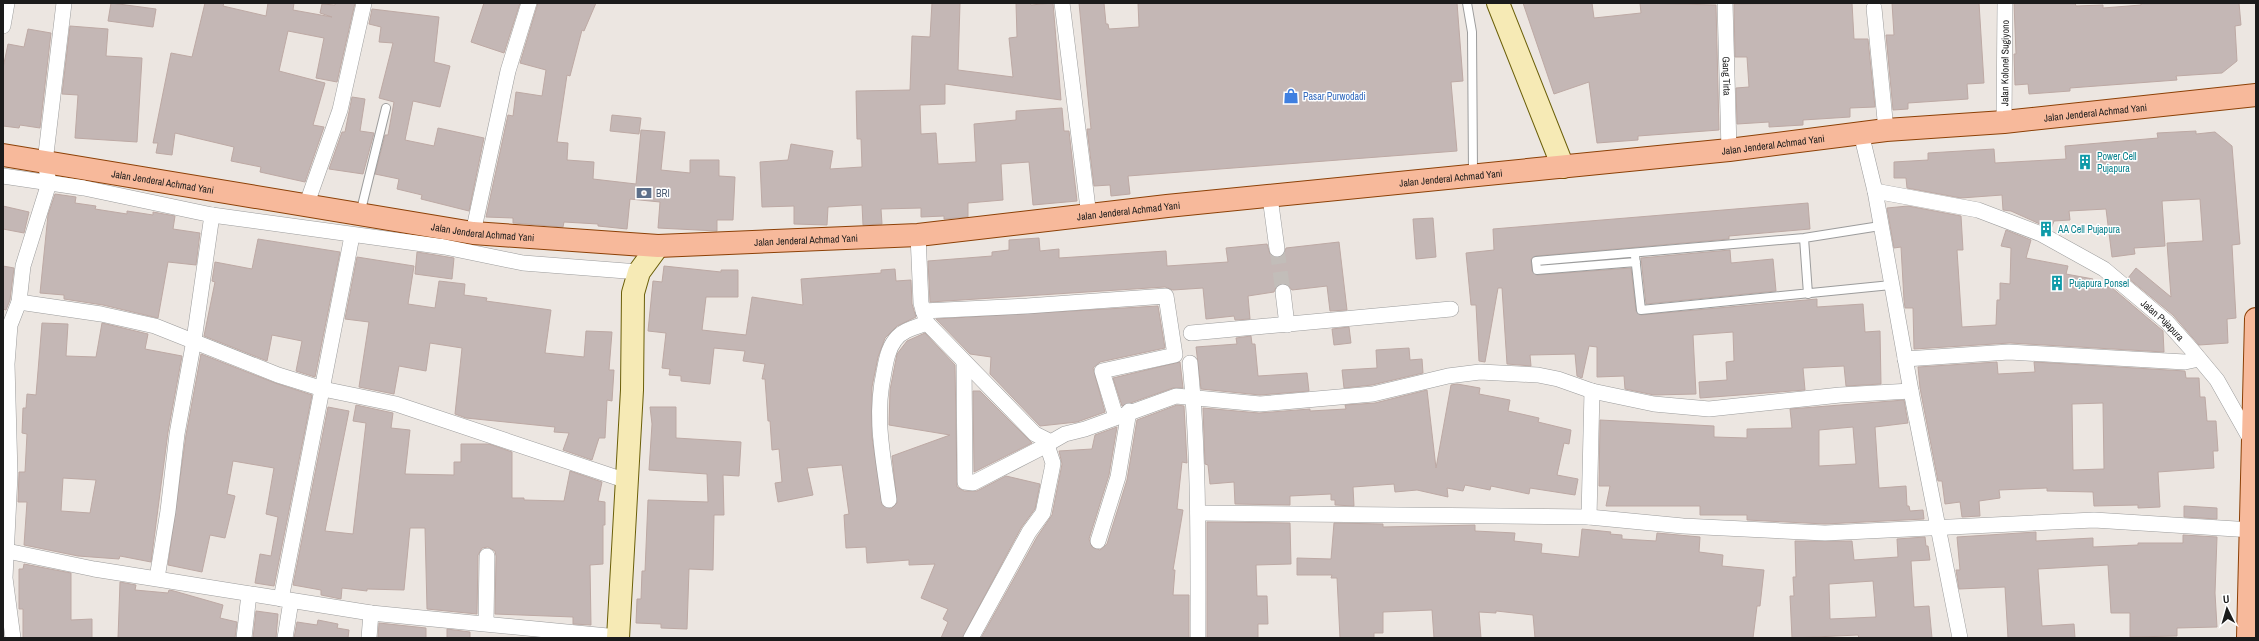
<svg xmlns="http://www.w3.org/2000/svg" width="2259" height="641" font-family="'Archivo Narrow',sans-serif">
	<rect width="100%" height="100%" fill="#ece6e1"/>
	<path fill="#c4b7b5" stroke="#bda9a4" fill-rule="evenodd" d="M111,3L156,9L153,27L108,21Z
		M205,3H224L223,6L266,16L268,3H294L293,10L332,17L320,13L322,4L335,5V3H355L337,82L316,78L324,38L288,31L279,71L325,83L313,125L324,127L305,182L260,172L261,167L231,161L234,147L175,133L172,155L156,153L158,143H153L171,53L192,57Z
		M484,3H520L504,53L471,42Z
		M538,3H596L584,31L582,30L570,76L567,75L557,142L568,143L567,160L594,162L593,179L636,184L641,130L665,132L661,170L690,173V160H719V176L735,177L733,220H717V231L658,228L660,202L630,199L627,229L598,226V224L564,222L563,227L513,223V218L486,217L508,115L513,116L516,92L542,96L546,70L520,63Z
		M932,3H960L958,70L1013,77L1009,38L1017,37L1016,3H1030L1031,5L1053,3L1061,100L945,84V104L920,105L921,134L936,133L938,164L976,162L974,124L1016,120V111L1062,108L1064,131H1069L1077,201L1033,205L1029,162L1001,164L1003,200L968,203V217L944,219V216L921,217V208L881,209L882,224L863,225L862,205L828,207L827,225L794,224V206L762,207L760,162L788,160L791,144L833,151L830,169L862,167L861,139H857L856,91L910,90L912,36L930,37Z
		M1079,3H1104L1106,24H1108L1109,29L1139,27L1138,3H1457L1463,81L1451,82L1457,151L1128,176L1130,194L1111,196L1110,185L1094,186L1087,129H1091Z
		M1523,3H1592L1594,18L1641,13L1640,3L1716,5L1719,130L1638,136V140L1597,143L1589,82L1554,94Z
		M1852,3L1854,39H1868L1875,107L1850,108V117L1803,120V125L1769,127V122L1737,124L1736,88L1749,87L1747,57H1735L1734,4Z
		M1892,3H1979L1984,83L1967,84L1968,99L1908,103V109L1893,110L1886,35H1894Z
		M2014,3H2075L2076,6L2103,5V8L2141,5V3H2239L2241,25L2235,26L2237,61L2222,73L2176,76L2177,80L2070,88V91L2029,94L2028,84L2015,85L2014,54H2016Z
		M372,9L439,17L434,62L450,66L440,107L413,101L405,140L434,146L438,128L484,138L469,211L421,199L422,195L397,189L399,179L375,174L385,135H388L394,102L379,98L393,43L379,42L381,27L369,24Z
		M70,26L108,29L106,56L142,58L137,142L75,138L78,95L62,94Z
		M28,29L51,33L40,128L20,125L19,128L3,126V68L8,44L24,47Z
		M352,97L365,99L360,131L374,133L363,174L329,169L342,132H345Z
		M612,115L641,118L639,134L610,131Z
		M2196,131V134L2215,132L2232,146L2240,244L2232,245L2236,318L2227,319L2228,343L2199,345L2173,315L2128,278L2136,268L2171,297L2167,243L2203,241L2200,199L2162,201L2165,246L2134,248L2135,254L2112,257L2106,209L2069,211L2070,220L2054,221L2051,229L2011,211L2003,210L2002,195L1961,198L1907,188L1906,178H1894V162L1928,160V153L1994,149L1995,163L2066,159L2065,146L2158,138L2157,133Z
		M55,194L76,197L75,203L96,206L95,209L127,214V211L153,215V212L175,216L173,229L200,233L196,265L168,262L158,318L103,305L64,299V295L40,293L48,215Z
		M1808,203L1810,229L1729,236V239L1536,256L1531,259L1532,271L1537,275L1631,268L1636,311L1641,315L1817,299V307L1863,304L1865,332L1880,331L1881,384L1846,386L1844,366L1803,368L1805,390L1700,398L1699,382L1727,380L1726,362L1734,361L1733,332L1693,335L1696,394L1654,395L1625,389L1624,376L1597,377V347L1589,346L1582,378L1577,376L1575,354L1530,355L1531,366L1507,364L1502,288H1498L1485,362L1479,361L1476,305H1471L1466,253L1494,250L1493,229Z
		M3,206L29,212L24,233L3,229Z
		M1908,206L1961,216L1963,250H1957L1962,327L1996,325L1997,300H2000V283L2010,284L2011,248L2001,246L2006,230L2031,240L2026,258L2068,266L2066,274L2093,279L2092,286L2111,287L2163,331L2164,352L2010,343L1914,349L1913,308H1905L1904,300L1901,247L1894,248L1887,208Z
		M1433,218L1436,257L1416,259L1413,219Z
		M1039,238L1040,251L1059,249V258L1166,251L1167,266L1228,262L1226,248L1267,244L1270,254L1278,258L1283,256L1286,248L1339,242L1347,310L1330,311L1327,286L1292,290L1287,284L1282,283L1277,285L1274,292L1248,296L1250,319L1235,320L1234,316L1206,319L1203,288L1173,290L1165,287L930,302L928,261L992,256V252L1009,250V240Z
		M258,239L340,252L315,377L296,371L302,341L272,335L267,361L204,336L215,282L212,281L215,262L252,269Z
		M1730,250L1731,263L1773,259L1776,291L1646,304L1641,258Z
		M417,252L454,258L452,279L415,274Z
		M357,257L414,266L408,304L435,308L439,281L465,284L464,295L487,298L486,301L551,310L545,353L584,357L586,331L612,332L609,370H614L612,401L607,400L605,438H599L592,460L563,450L569,433L554,432L555,427L466,418L455,414L462,348L430,343L426,371L399,366L394,394L359,387L369,322L345,319Z
		M3,266L14,268L10,300L6,310L3,309Z
		M664,266L721,272V270H738V297H706L702,330L746,335L752,297L803,305L801,279L881,273V270L895,269L896,281L911,280L912,304L916,317L897,326L885,338L878,357L872,387V437L882,505L891,509L897,503L892,456L950,435L889,425L890,390L897,354L907,341L925,333L955,365L957,487L964,491H977L1006,476L1040,484L1035,509L1021,528L962,638H941L948,622L943,619L948,609L921,598L935,564L909,565V560L867,563L866,547L846,548L844,515L849,514L842,465L807,468L813,495L778,502L775,483L782,482L779,449L772,450L770,421H768L765,379H762L765,364L743,361L745,351L714,348L710,384L681,381V376L669,375L670,369L662,368L666,333L648,331L653,281L662,282Z
		M1158,306L1165,348L1100,362L1093,368L1105,412L1077,422L1040,426L990,374L991,357L970,354L936,319Z
		M42,323L68,324L66,356L96,357L102,323L148,334L145,349L182,356L168,432L151,562L120,556L119,559L78,556L24,545L27,502H18L19,472H25L27,434L22,433L23,408H26L27,394L36,395ZM63,478L96,480L90,513L61,511Z
		M1349,327L1351,343L1334,345L1332,329Z
		M1251,336L1252,344H1255L1258,376L1307,373L1309,391L1260,395L1201,389L1196,347L1237,344L1236,338Z
		M1409,348L1410,360L1422,359L1423,373L1372,385L1344,388L1342,370L1377,368L1376,350Z
		M201,354L275,383L312,395L274,586L255,583L260,554L271,556L278,517L266,514L274,468L233,461L227,494L235,496L225,538L210,535L202,572L168,565L186,435Z
		M1180,362L1183,388H1173L1122,406L1113,378Z
		M1997,362L1998,374L2035,372L2034,362L2185,371L2186,378H2199L2200,397H2205L2207,421H2216L2218,451H2213L2214,468L2158,472L2160,507L2138,508V505L2094,506L2093,492L2047,491V488L1999,490L2000,498L1979,501L1980,516L1962,517L1960,502L1945,504L1942,481H1938L1920,388L1918,367ZM2103,403L2104,469L2073,470L2072,404Z
		M1457,384L1480,388L1479,394L1510,400L1508,411L1539,418L1538,422L1571,430L1569,444L1564,443L1557,475L1578,479L1575,495L1530,488L1529,494L1491,486L1490,490L1465,485L1463,491L1447,488L1448,497L1417,490L1395,492L1394,484L1353,487L1354,506L1335,505V500H1331V494L1290,496V505L1235,504L1234,482L1210,484L1208,465L1205,464L1203,408L1259,413L1310,409V411L1346,409L1345,405L1375,403L1427,390L1436,468L1451,385Z
		M973,391H980L1032,443L974,472Z
		M1904,400L1908,423L1875,427L1879,488L1906,486L1907,506H1909L1910,511L1923,510L1924,519L1825,524L1747,520V515H1700V506H1606L1610,486H1599L1600,420L1714,426V437L1747,438V429L1792,428L1790,409ZM1853,427L1856,464L1819,466V430Z
		M356,405L393,413L391,428L410,430L405,474L454,475V462H461V444H489L512,452V498H524V500L564,501L570,471L602,482L598,501L605,502V525H603V564L590,565L591,625L573,624V617L495,614L496,556L495,551L488,547L482,548L478,555L477,614L427,609L425,528H410L404,590L367,589V591L342,588L341,599L321,595V590L293,585L328,407L349,411L325,531L353,534L366,423L353,421Z
		M1177,405L1184,406L1187,463L1182,462L1177,509L1183,510L1173,570H1175L1173,595H1189V638H981L1037,537L1052,515L1062,464L1059,451L1092,449L1095,435L1117,427L1109,475L1089,539L1092,547L1100,550L1107,544L1127,480L1137,420Z
		M650,407H676V438L741,442L739,476L723,475L724,515H714L713,570L689,569L687,629L661,628V624L636,623L637,599H641L642,571H645L648,500L708,502L707,474L649,470L652,424Z
		M2184,506L2217,508V519L2184,517Z
		M1207,522L1290,523L1291,564L1256,565L1257,596H1267L1268,624H1258V638H1207Z
		M1334,523L1383,524V527L1475,525V531L1515,533L1514,541L1542,544L1541,553L1579,557L1582,529L1611,532L1610,534L1622,535V539L1656,541L1657,533L1700,537L1699,552L1723,555L1722,566L1764,570L1760,606H1757L1753,638H1535L1533,615L1496,611V613L1479,612L1481,638H1434L1432,610L1383,612V633H1374V638H1340L1337,578H1331L1332,575H1297V558L1331,559Z
		M2036,532V541L2093,538V547L2138,545V543H2183V535L2217,537L2215,593L2217,627L2177,628V636L2130,637V613H2111L2108,565L2038,569L2042,626L2074,624L2075,638H2008L2005,587L1959,589L1956,570H1960L1957,537Z
		M1925,537L1926,546H1928L1930,560L1911,561L1914,607L1929,606L1932,638H1859L1858,635L1792,638L1790,596H1794L1793,577H1796L1795,541H1852L1854,560L1898,557L1897,539ZM1873,581L1876,617L1830,619L1829,584Z
		M24,564L71,573V620L92,619V638H23V609H19V569H23Z
		M120,582L136,585L135,590L168,593L169,590L174,591L223,605L220,618L237,622L235,638H118Z
		M256,611L278,614L276,638H253Z
		M318,620L338,624L337,628L349,630L348,638H294L297,622L317,625Z
		M379,623L426,628V638H378Z
		M447,629L470,632V638H447Z"/>
	<g fill="none" stroke-linecap="round" stroke-linejoin="round">
		<path stroke="#c2bdb9" stroke-width="15" stroke-dasharray="15 8" stroke-linecap="butt" d="M1277,249L1283,292"/>
		<defs>
			<path id="lane" d="M1467,3L1472,32L1473,174
				M360,214L386,108
				M1804,238L1808,294
				M1635,256L1641,310L1891,285
				M1636,262L1537,270L1536,261L1804,238L1880,226"/>
			<g id="street">
				<path d="M1062,3L1089,216"/>
				<path id="s1" d="M1725,3L1729,150"/>
				<path d="M1874,8L1886,130"/>
				<path d="M3,26L7,3"/>
				<path id="s2" d="M2004,122L2005,3"/>
				<path d="M1861,133L1875,191L1911,391L1960,638"/>
				<path d="M3,176L84,188L212,215L445,247L523,263L639,272"/>
				<path id="s3" d="M1875,191L1978,210L2041,234L2104,269L2167,322L2192,350L2217,380L2252,442"/>
				<path d="M1270,197L1277,249"/>
				<path d="M306,206L340,110L364,3"/>
				<path d="M473,233L508,71L529,3"/>
				<path d="M918,235L921,303L927,323L1035,434L1051,442L1065,434L1085,429L1176,396L1260,404L1373,394L1448,376L1480,372L1538,375L1558,379L1592,391L1654,404L1709,409L1840,395L1911,391"/>
				<path d="M1283,292L1287,325"/>
				<path d="M19,302L101,314L155,326L278,375L323,389L396,404L627,481"/>
				<path d="M923,311L1027,306L1166,296L1175,355L1102,371L1116,417"/>
				<path d="M1191,333L1451,309"/>
				<path d="M1905,359L2009,352L2185,362L2199,359"/>
				<path d="M964,362L965,482L973,483L1047,445"/>
				<path d="M1190,363C1199,454 1198,546 1198,638"/>
				<path d="M889,500C883,455 874,417 884,372C886,361 888,349 895,340C902,330 916,327 927,323"/>
				<path d="M1198,513L1589,517L1683,526L1825,533L2094,520L2252,530"/>
				<path d="M1589,517L1592,391"/>
				<path d="M1098,541L1118,477L1129,411"/>
				<path d="M7,551L94,569L371,613L618,637"/>
				<path d="M157,578L168,511L177,434L194,340L212,215"/>
				<path d="M281,599L352,236"/>
				<path d="M486,623L487,556"/>
				<path d="M13,638L5,578L10,475L7,364L10,325L19,302L23,266L49,183L45,162L64,3"/>
				<path d="M244,638L249,594"/>
				<path d="M285,638L291,601"/>
				<path d="M369,638L371,613"/>
				<path d="M971,638L1029,532L1043,513L1052,469L1053,463L1047,445L1051,442"/>
			</g>
			<path id="secondary" d="M1498,3L1563,167
				M618,638L632,390L633,293L639,272L658,246"/>
			<g id="primary">
				<path id="s4" d="M3,155L473,233L658,246L918,235L1167,206L1729,150L1886,130L2004,122L2256,95"/>
				<path d="M2248,638L2256,319"/>
			</g>
		</defs>
		<use href="#lane" stroke="#9c9c9c" stroke-width="10"/>
		<use href="#street" stroke="#9c9c9c" stroke-width="16"/>
		<use href="#secondary" stroke="#6b5f09" stroke-width="24"/>
		<use href="#primary" stroke="#8c4006" stroke-width="24"/>
		<use href="#lane" stroke="#fff" stroke-width="8"/>
		<use href="#street" stroke="#fff" stroke-width="15"/>
		<use href="#secondary" stroke="#f6eab5" stroke-width="22"/>
		<use href="#primary" stroke="#f7b99b" stroke-width="22"/>
	</g>
	<defs>
		<symbol id="shop-bare" viewBox="-9 -9 18 18"><path d="M-5-2.5h2.3a2.7 3.5 0 0 1 5.4 0H5L5.5 6h-11ZM-1.5-2.5h3a1.5 2.3 0 0 0-3 0Z" fill="#3f7fe0" stroke="#fff" stroke-width="2.5" paint-order="stroke"/></symbol>
		<symbol id="building-bare" viewBox="-9 -9 18 18"><path d="M-4-6H4V6H1V3H-1V6H-4ZM-2.5-4.3h1.7v1.8h-1.7ZM.8-4.3h1.7v1.8H.8ZM-2.5-1h1.7V.8h-1.7ZM.8-1h1.7V.8H.8Z" fill="#0f9aa8" stroke="#fff" stroke-width="2.5" paint-order="stroke"/></symbol>
		<symbol id="bank-bare" viewBox="-9 -9 18 18"><path d="M-6-4H6V4H-6ZM0-2.3a2.3 2.3 0 1 0 0 4.6a2.3 2.3 0 1 0 0-4.6Z" fill="#5c6f8a" stroke="#fff" stroke-width="2.5" paint-order="stroke"/></symbol>
	</defs>
	<g fill-rule="evenodd">
		<use href="#shop-bare" x="1280" y="85" width="22" height="22"/>
		<use href="#building-bare" x="2074" y="151" width="22" height="22"/>
		<use href="#bank-bare" x="633" y="182" width="22" height="22"/>
		<use href="#building-bare" x="2035" y="218" width="22" height="22"/>
		<use href="#building-bare" x="2046" y="272" width="22" height="22"/>
	</g>
	<g text-anchor="middle" stroke-width="3" stroke-linejoin="round" paint-order="stroke">
		<g font-size="10" fill="#1b1b1b" stroke="#fff">
			<text dy="4" stroke="none"><textPath href="#s2" startOffset="59">Jalan Kolonel Sugiyono</textPath></text>
			<text dy="4" stroke="none"><textPath href="#s1" startOffset="73">Gang Tirta</textPath></text>
			<text dy="4" stroke="none"><textPath href="#s4" startOffset="2106">Jalan Jenderal Achmad Yani</textPath></text>
			<text dy="4" stroke="none"><textPath href="#s4" startOffset="1782">Jalan Jenderal Achmad Yani</textPath></text>
			<text dy="4" stroke="none"><textPath href="#s4" startOffset="1458">Jalan Jenderal Achmad Yani</textPath></text>
			<text dy="4" stroke="none"><textPath href="#s4" startOffset="162">Jalan Jenderal Achmad Yani</textPath></text>
			<text dy="4" stroke="none"><textPath href="#s4" startOffset="1134">Jalan Jenderal Achmad Yani</textPath></text>
			<text dy="4" stroke="none"><textPath href="#s4" startOffset="486">Jalan Jenderal Achmad Yani</textPath></text>
			<text dy="4" stroke="none"><textPath href="#s4" startOffset="810">Jalan Jenderal Achmad Yani</textPath></text>
			<text dy="4" stroke="none"><textPath href="#s3" startOffset="322">Jalan Pujapura</textPath></text>
		</g>
		<g font-size="10" fill="#366cbe" stroke="#fff" text-anchor="start">
			<text x="1303" y="100">Pasar Purwodadi</text>
		</g>
		<g font-size="10" fill="#0d838f" stroke="#fff" text-anchor="start">
			<text x="2097" y="160">Power Cell<tspan x="2097" dy="12">Pujapura</tspan></text>
			<text x="2058" y="233">AA Cell Pujapura</text>
			<text x="2069" y="287">Pujapura Ponsel</text>
		</g>
		<g font-size="10" fill="#4e5e75" stroke="#fff" text-anchor="start">
			<text x="656" y="197">BRI</text>
		</g>
	</g>
	<rect width="2259" height="641" fill="none" stroke="#1b1b1b" stroke-width="8"/>
	<g transform="translate(2227 609) rotate(355)" stroke="#ffffff" stroke-width="3" paint-order="stroke">
	<path d="M0-3L7 15L0 10L-7 15Z" fill="#1b1b1b"/>
	<text y="-6" font-size="11" font-weight="bold" text-anchor="middle" fill="#1b1b1b">U</text>
	</g>
</svg>
